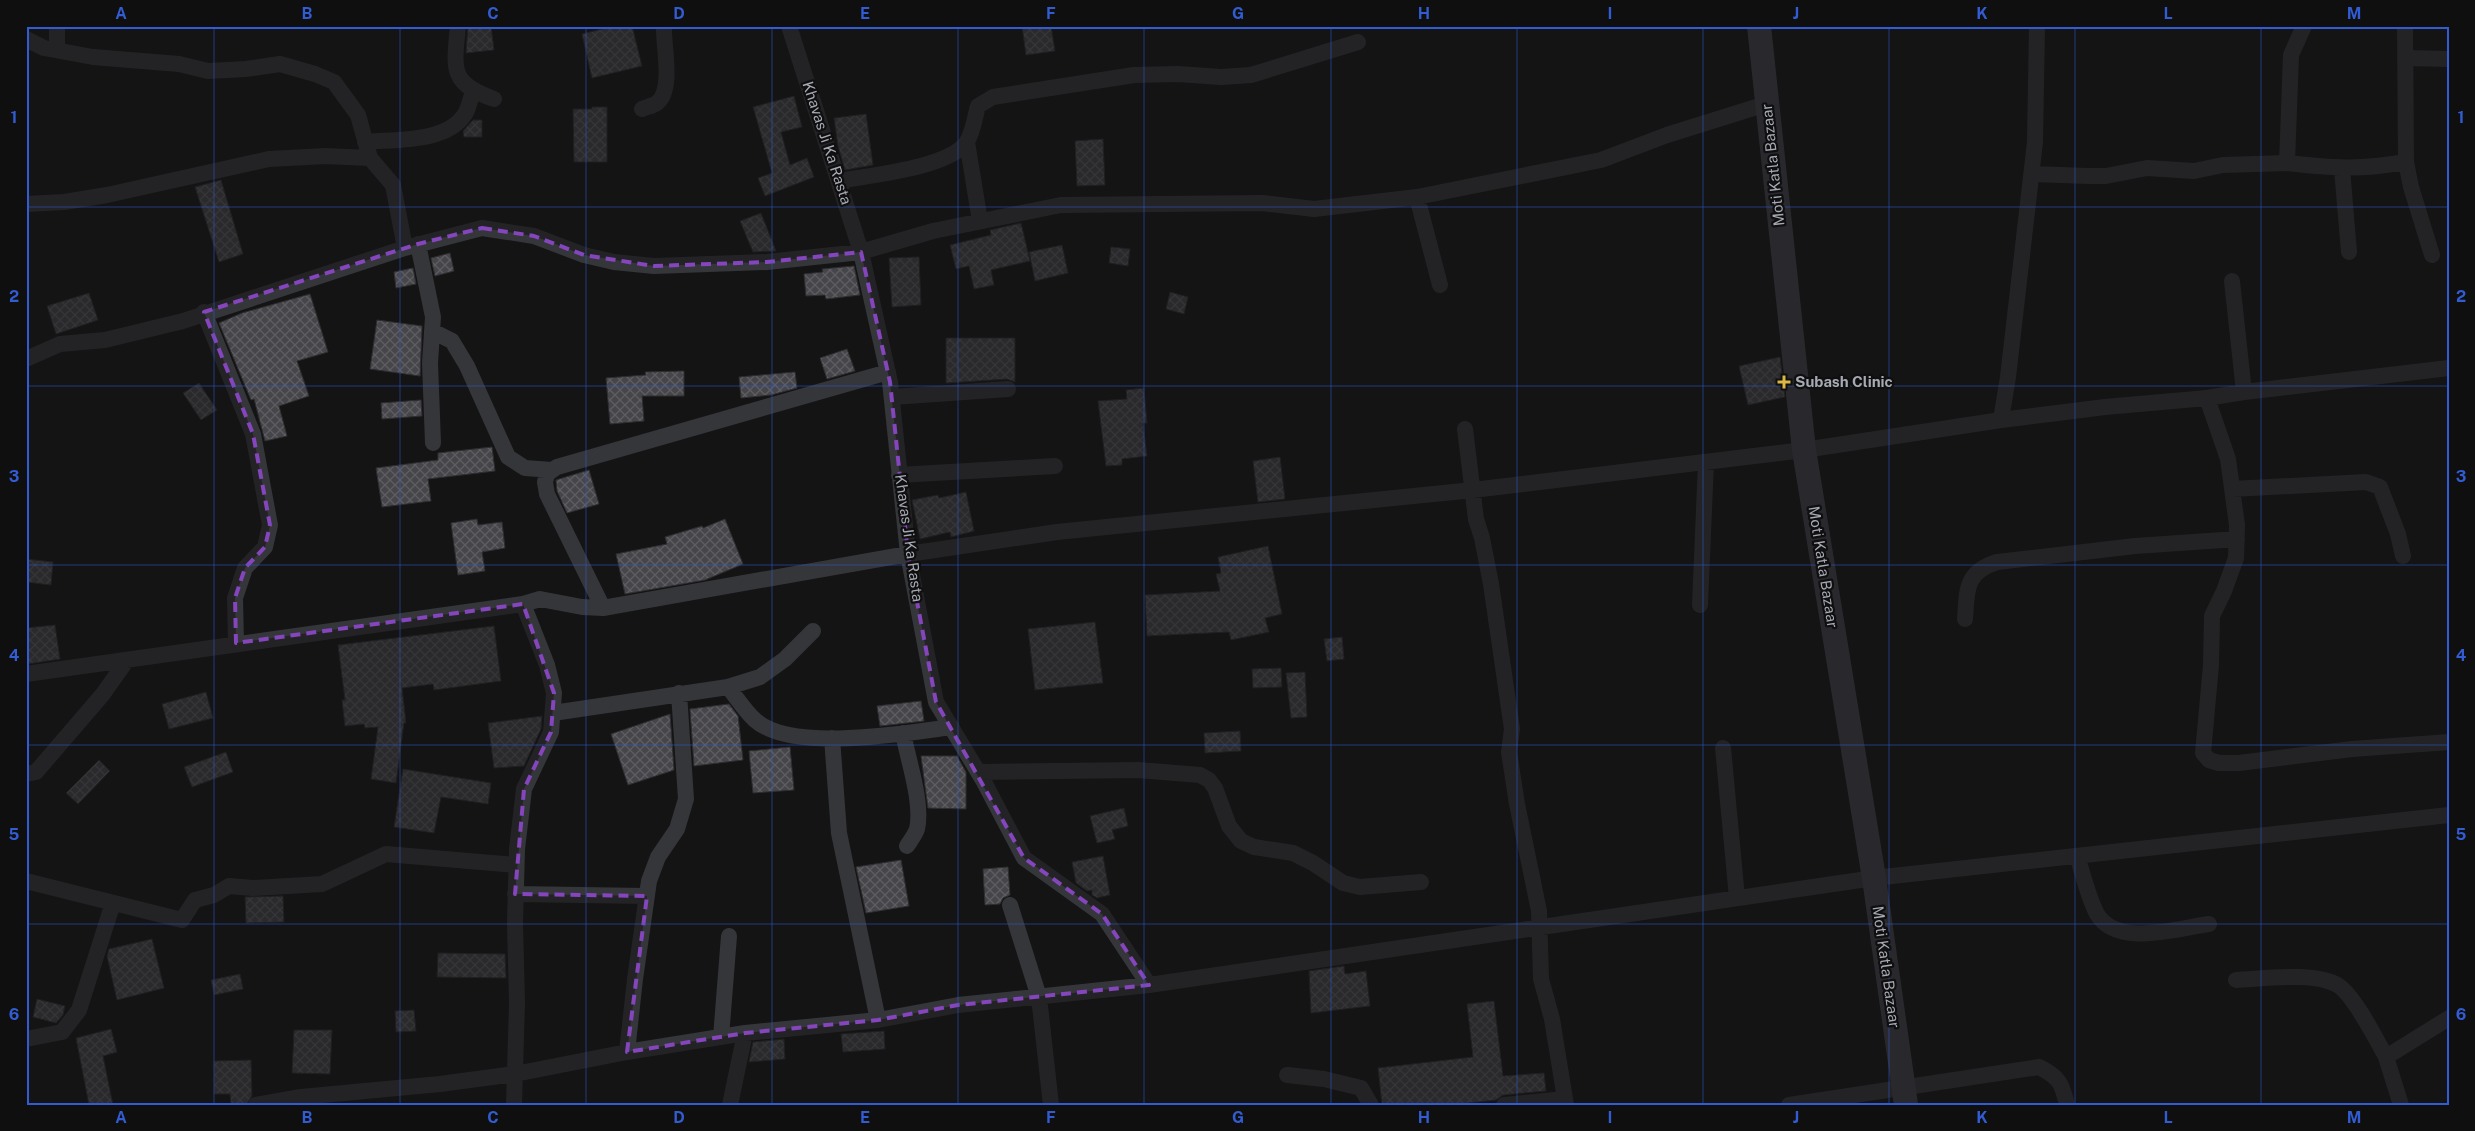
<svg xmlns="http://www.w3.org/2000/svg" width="2475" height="1131" font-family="'Public Sans',sans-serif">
	<defs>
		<pattern id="building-cross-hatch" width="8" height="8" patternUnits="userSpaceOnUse" patternTransform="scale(1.25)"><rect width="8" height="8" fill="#46464a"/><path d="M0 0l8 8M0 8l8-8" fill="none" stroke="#5e5e62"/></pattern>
	</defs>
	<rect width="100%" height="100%" fill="#141415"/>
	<path fill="url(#building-cross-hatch)" stroke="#2e2e31" d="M468,26H491L494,50L466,53Z
		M614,26H632L642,66L592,78L582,34Z
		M1022,26H1051L1055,51L1026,55Z
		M794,96L802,127L781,132L790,165L807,158L814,177L765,196L758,178L772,173L753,107Z
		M592,107H607V162H574L573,109H592Z
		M866,114L873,165L845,170L838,146L834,118Z
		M473,120H482V137H464L463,131Z
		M1103,139L1105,185L1077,186L1075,141Z
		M221,180L243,254L219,262L195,187Z
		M761,213L776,251L753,252L740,221Z
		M1021,223L1030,261L991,270L994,285L974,289L969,266L956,269L950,245L991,235L990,230Z
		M1062,245L1068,273L1035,281L1029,252Z
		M1111,247L1130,249L1128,266L1109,263Z
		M450,253L454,271L435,276L431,258Z
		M919,257L921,305L892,307L889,258Z
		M854,266L860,295L826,299L825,295L806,296L804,274L823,272L822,269Z
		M413,268L416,284L396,288L394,272Z
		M1170,292L1188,297L1184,314L1166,309Z
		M89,293L98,320L56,334L47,306Z
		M310,294L328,352L297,361L309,396L279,406L287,436L265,441L254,399L251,400L219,323L242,313Z
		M377,320L422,326L420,376L370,369Z
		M946,338H1015V382L1007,379L946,383Z
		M847,349L855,371L827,379L820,358Z
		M1780,357L1785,397L1748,405L1739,366Z
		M684,371V396H642L644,421L610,424L606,378L646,375L645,372Z
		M795,372L797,388L771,395L741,398L739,377Z
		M199,383L217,410L201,420L183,393Z
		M1144,388L1147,423H1143L1147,456L1122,459V465L1106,466L1098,401L1127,399L1126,390Z
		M421,400L422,416L382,419L381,403Z
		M492,447L495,471L428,479L431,501L382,507L376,468L438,460V453Z
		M1280,457L1285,499L1258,502L1253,461Z
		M589,470L599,504L567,513L557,491L556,480Z
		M966,492L974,531L951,537L950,532L920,539L912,500L938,495L939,498Z
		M477,519L478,525L502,522L505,548L482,552L485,571L458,575L451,523Z
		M725,519L743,564L705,580L625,594L616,554L667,544L665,537L702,526L703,528Z
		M1268,546L1282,614L1265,618L1269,632L1231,640L1229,632L1147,636L1145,595L1220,591L1216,574L1221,573L1218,557Z
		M26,559L53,562L51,585L26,582Z
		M1095,622L1103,683L1035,690L1028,629Z
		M55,625L60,659L27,664L26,628Z
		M494,626L501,681L434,690L433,684L402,688L406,723H404L396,783L371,779L378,727L365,728L364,724L345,726L342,700H345L338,645Z
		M1342,637L1344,659L1327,661L1324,639Z
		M1281,668L1282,687L1253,688L1252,669Z
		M1305,672L1307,717L1291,718L1286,673Z
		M206,692L213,718L169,729L162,704Z
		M921,701L924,721L880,726L877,706Z
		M729,704L738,716L743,760L694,766L690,709Z
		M670,714L674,770L628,785L611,734Z
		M542,716L541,729L524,766L494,768L488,723Z
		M1240,731L1241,751L1205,753L1204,733Z
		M790,747L794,790L753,793L749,751Z
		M226,752L233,772L192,787L184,767Z
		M921,756H957L966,772V809L928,808Z
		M99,760L110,771L78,804L66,793Z
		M403,769L491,783L488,804L441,797L434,833L394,827Z
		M1124,808L1128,826L1112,830L1115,839L1097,843L1090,816Z
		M1103,856L1110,895L1097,898L1092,895V890L1087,891L1076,883L1072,862Z
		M901,860L909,906L866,913L856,867Z
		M1008,867L1010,895L1003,898L1000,904L985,905L983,869Z
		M283,896L284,922L246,923L245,897Z
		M152,939L164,988L117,1000L107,956L109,949Z
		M438,953L505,954L506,978L437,977Z
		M1344,966L1345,974L1366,971L1370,1006L1311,1013L1309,971Z
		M240,974L243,989L214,995L211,980Z
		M37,999L65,1006L63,1015L56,1023L33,1017Z
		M1494,1001L1503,1076L1544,1073L1546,1091L1503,1095L1496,1100L1451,1105H1382L1378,1068L1473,1057L1467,1004Z
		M414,1010L416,1031L396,1032L395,1011Z
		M111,1029L117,1052L103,1056L113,1105H89L76,1038Z
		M294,1030H332L330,1074L292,1073Z
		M884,1031L885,1049L843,1052L841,1034Z
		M784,1039L785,1059L749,1062L753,1042Z
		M251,1060L252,1096L246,1105H231L230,1094H214V1061Z"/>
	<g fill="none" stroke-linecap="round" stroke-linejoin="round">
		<path stroke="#35363a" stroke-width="16" d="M57,26V50
			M458,26C454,69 449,83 494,99
			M789,26L861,252L890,382L908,554L936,702L983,780L1024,858L1102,914L1149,985
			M2405,26L2406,162L2411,187L2432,255
			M26,39L44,48L93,57L179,64L208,71L246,69L280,64L315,74L334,82L358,115L370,158
			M2405,58L2449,59
			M642,109C646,107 653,106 657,103C674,90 663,46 664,26
			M365,142C395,139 447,143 465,114C469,108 470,99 473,92
			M967,142L980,221
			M2287,163C2332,168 2360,170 2406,162
			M2342,169L2349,252
			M2032,174L2089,176H2106L2147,168L2194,171L2223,165L2287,163L2291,55L2304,26
			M839,181C871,175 947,168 966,143C973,134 975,116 978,106L993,97L1134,75L1178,74L1221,77L1251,75L1358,42
			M1417,197L1440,285
			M26,204L64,202L107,195L269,159L325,156L370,158L393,185L405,248
			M418,244L433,317L430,363L433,443
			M2232,281L2244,392
			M204,312L253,434L270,525L265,547L245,568L235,598L236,643
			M432,331L452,341L467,366L508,457L525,468L552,470
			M26,359L60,344L105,340L183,321L405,248L482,228L534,236L584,255L614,262L654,266L767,262L861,252L933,231L1061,205L1262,203L1314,209L1417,197L1601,160L1667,135L1766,104
			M892,397L1008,389
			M2207,398L2228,459L2237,525L2236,558L2224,591L2212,616L2211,665L2203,753L2209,760L2219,763H2239L2352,749L2449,742
			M2001,420L2008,377L2035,142L2037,26
			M1465,429L1476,519L1482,538L1491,584L1512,729L1509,752L1517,804L1539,911L1541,979L1552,1019L1566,1105
			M899,475L1055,466
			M2232,489L2366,482L2380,487L2398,534L2403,556
			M1700,605L1706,462
			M603,608L547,494L545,482L547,474L557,467L888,372
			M1965,619C1967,590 1965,572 1997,562L2135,546L2237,539
			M26,674L523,604L540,599L582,607L603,608L908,554L1057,532L1473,490L1804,450L2001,420L2105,407L2207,398L2244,392L2449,368
			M728,687C737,698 745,711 755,720C791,753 906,733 952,727
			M553,713L728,687L760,677L785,659L813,631
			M903,733C908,760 923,803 917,829C915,835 910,841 907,846
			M832,738L839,833L878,1020
			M1723,748L1737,898
			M978,772L1138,770L1200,775L1209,780L1215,788L1229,826L1241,841L1254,847L1293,853L1313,863L1343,883L1360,887L1421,882
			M26,774L36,772L103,694L127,660
			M2077,856C2083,874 2088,897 2097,914C2117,948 2178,928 2209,924
			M26,881L182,920L195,900L214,895L229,886L253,888L322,884L386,854L516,865
			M515,894L647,896
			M1010,905L1039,997L1051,1105
			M2236,980C2263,979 2315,971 2339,986C2355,997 2376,1039 2386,1057
			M721,1037L729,936
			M26,1039L62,1032L79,1010L113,903
			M627,1052L635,979L649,881L658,857L677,829L686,799L679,693
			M1287,1075L1324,1079L1361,1088L1371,1105
			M256,1105L301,1097L440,1084L515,1074L627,1052L745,1033L878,1020L958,1005L1149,985L1874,878L2449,815
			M514,1105L517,1003L515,923L517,849L524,789L551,732L554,693L547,665L523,604
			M730,1105L745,1033
			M1504,1105L1565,1099
			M1789,1105L2039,1067C2059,1077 2062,1083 2067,1105
			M2401,1105L2386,1057L2449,1018"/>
		<path stroke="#434449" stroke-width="24" d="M1759,26L1804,450L1874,878L1906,1105"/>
	</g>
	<path d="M0 0H2475V1131H0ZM482,228L534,236L584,255L654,266L767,262L861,252L890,382L908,554L936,702L1024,858L1102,914L1149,985L958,1005L878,1020L745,1033L627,1052L647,896L515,894L524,789L551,732L554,693L523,604L236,643L235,598L245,568L265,547L270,525L253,434L204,312L418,244Z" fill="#141415" fill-opacity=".55" fill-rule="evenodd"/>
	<path fill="none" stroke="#8445bd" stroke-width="4" stroke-dasharray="10 6" stroke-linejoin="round" d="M482,228L534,236L584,255L654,266L767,262L861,252L890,382L908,554L936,702L1024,858L1102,914L1149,985L958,1005L878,1020L745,1033L627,1052L647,896L515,894L524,789L551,732L554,693L523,604L236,643L235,598L245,568L265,547L270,525L253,434L204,312L418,244Z"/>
	<path fill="none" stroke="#325cd3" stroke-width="1" stroke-opacity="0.55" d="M214,26V1105M400,26V1105M586,26V1105M772,26V1105M958,26V1105M1144,26V1105M1331,26V1105M1517,26V1105M1703,26V1105M1889,26V1105M2075,26V1105M2261,26V1105M26,207H2449M26,386H2449M26,565H2449M26,745H2449M26,924H2449"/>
	<path fill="#dbb545" stroke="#0f0f10" stroke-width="2" d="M1781.5 374.5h5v5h5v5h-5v5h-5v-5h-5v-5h5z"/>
	<g text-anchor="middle" stroke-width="4.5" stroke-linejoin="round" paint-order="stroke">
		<g font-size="15" fill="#a7aab4" stroke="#0f0f10">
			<text transform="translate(827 143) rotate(72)" y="5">Khavas Ji Ka Rasta</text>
			<text transform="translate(1773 165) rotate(-96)" y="5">Moti Katla Bazaar</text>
			<text transform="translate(909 538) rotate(82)" y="5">Khavas Ji Ka Rasta</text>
			<text transform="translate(1823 567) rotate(81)" y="5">Moti Katla Bazaar</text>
			<text transform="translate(1886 967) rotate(82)" y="5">Moti Katla Bazaar</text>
		</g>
		<g font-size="15" font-weight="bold" fill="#a7aab4" stroke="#0f0f10" text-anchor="start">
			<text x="1795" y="387">Subash Clinic</text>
		</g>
	</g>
	<rect width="2475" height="1131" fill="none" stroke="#0f0f10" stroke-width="55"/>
	<rect x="28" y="28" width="2420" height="1076" fill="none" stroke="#325cd3" stroke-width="2"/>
	<g font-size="16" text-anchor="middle" font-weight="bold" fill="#325cd3">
		<text x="121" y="19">A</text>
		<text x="307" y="19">B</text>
		<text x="493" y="19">C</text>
		<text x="679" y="19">D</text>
		<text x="865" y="19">E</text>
		<text x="1051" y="19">F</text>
		<text x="1238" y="19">G</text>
		<text x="1424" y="19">H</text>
		<text x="1610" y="19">I</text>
		<text x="1796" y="19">J</text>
		<text x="1982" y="19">K</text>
		<text x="2168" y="19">L</text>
		<text x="2354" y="19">M</text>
		<text x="14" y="123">1</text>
		<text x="2461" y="123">1</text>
		<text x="14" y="302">2</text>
		<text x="2461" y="302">2</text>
		<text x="14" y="482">3</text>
		<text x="2461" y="482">3</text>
		<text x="14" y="661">4</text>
		<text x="2461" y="661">4</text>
		<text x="14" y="840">5</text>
		<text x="2461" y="840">5</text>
		<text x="14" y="1020">6</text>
		<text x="2461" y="1020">6</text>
		<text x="121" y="1123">A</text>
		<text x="307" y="1123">B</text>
		<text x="493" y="1123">C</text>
		<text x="679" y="1123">D</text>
		<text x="865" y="1123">E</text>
		<text x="1051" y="1123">F</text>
		<text x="1238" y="1123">G</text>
		<text x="1424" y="1123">H</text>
		<text x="1610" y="1123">I</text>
		<text x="1796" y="1123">J</text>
		<text x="1982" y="1123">K</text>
		<text x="2168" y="1123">L</text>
		<text x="2354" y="1123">M</text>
	</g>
</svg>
